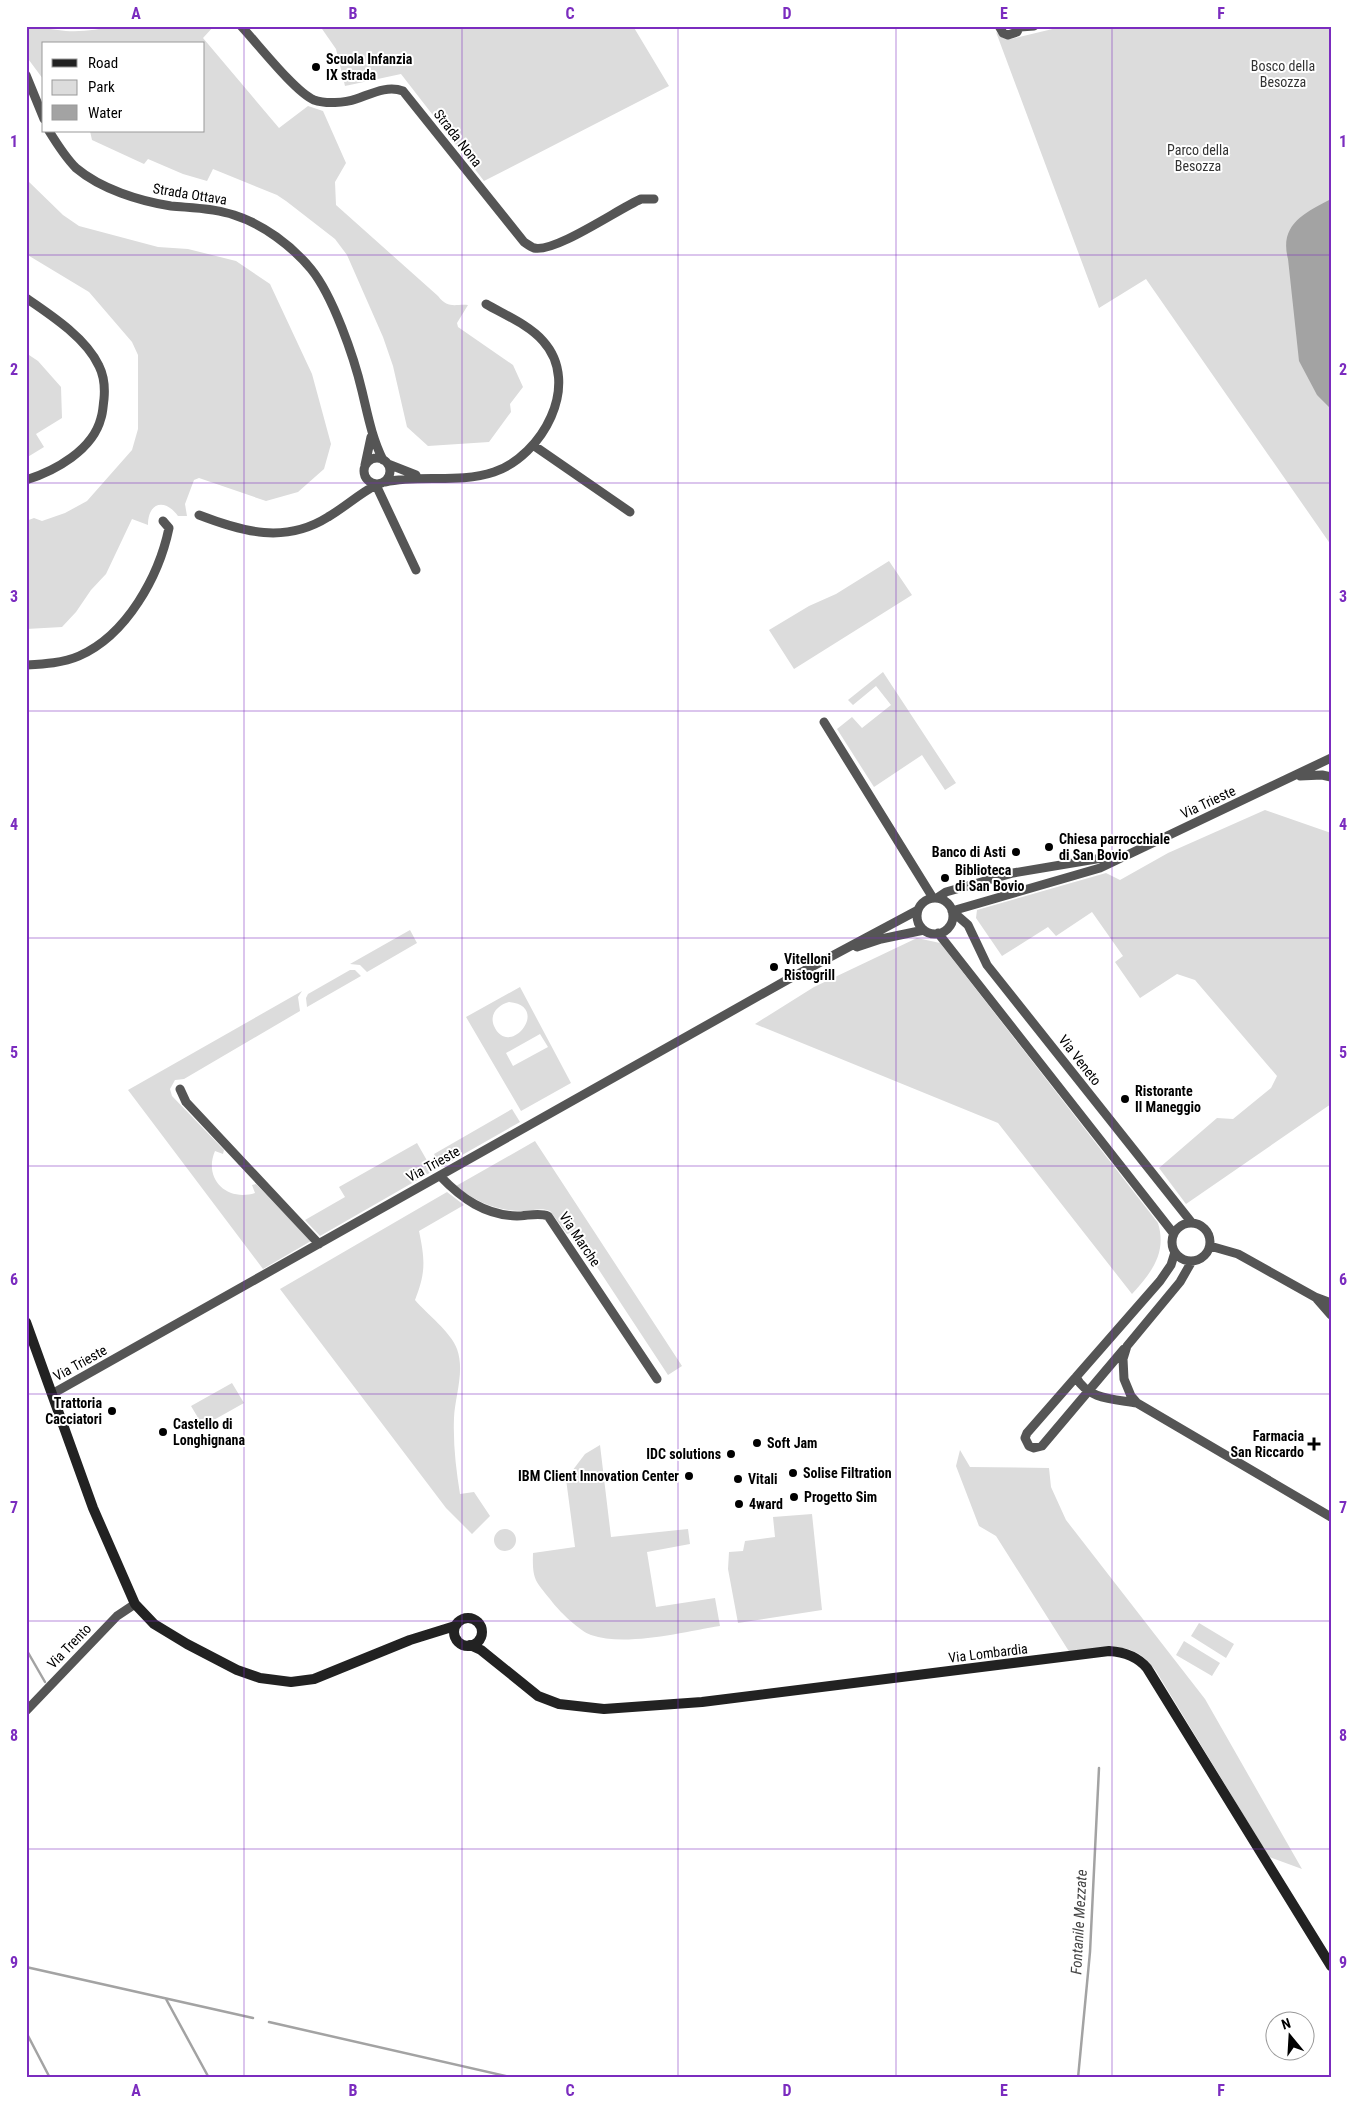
<svg xmlns="http://www.w3.org/2000/svg" width="1357" height="2104" font-family="'Roboto Condensed',sans-serif">
	<rect width="100%" height="100%" fill="#fff"/>
	<path fill="#dcdcdc" fill-rule="evenodd" d="M26,26C38,26 47,29 58,30C76,33 97,30 115,26H214L203,38L279,128L308,106L323,111L346,163L335,182L336,205L438,296C448,309 454,304 468,305L457,323L458,327L513,365L523,387L510,404L511,412L489,442L428,446L407,427L393,366L383,337L347,255L335,239L286,201L277,195L213,169L207,181L183,174L148,159L144,164L92,140L90,131H204V44H44L43,79L26,56Z
		M320,26H633L669,86L484,181L401,74L345,86L336,49Z
		M1065,26H1331V545L1146,279L1099,308L996,32L1003,38L1011,39Z
		M26,179L63,215L79,226L158,247L188,249L236,261L270,284L312,374L331,444L324,469L298,492L266,501L199,478L194,480L185,504L187,516H178C165,498 148,502 148,525L132,519L106,574L91,590L76,612L62,627L26,629V521L34,518L42,521L65,513L87,501L132,450L138,429V355L132,342L89,292L26,254Z
		M26,353L38,361L61,387L62,418L36,434L44,447L26,458Z
		M889,561L912,595L794,669L769,630L809,606L836,594Z
		M883,672L956,783L945,790L922,755L874,787L837,729L852,717L862,728L891,705L876,686L853,705L848,700Z
		M1265,810L1331,833V1104L1186,1204L1159,1168L1217,1118L1233,1119L1271,1088L1277,1076L1195,980L1177,974L1140,998L1115,962L1123,956L1092,912L1056,936L1048,927L1002,956L976,918L977,910L1106,873L1120,880L1168,853Z
		M410,930L417,943L367,972L360,965L350,964Z
		M917,938L940,943L1158,1223C1167,1253 1152,1272 1132,1294L998,1123L755,1024L814,987Z
		M350,970H355L361,976L307,1007L306,998L308,994Z
		M520,987L571,1083L521,1111L466,1017ZM509,1002C552,1006 509,1060 494,1026C489,1014 498,1005 509,1002ZM540,1034L548,1047L513,1066L506,1053Z
		M302,991L298,997L300,1011L184,1079L175,1080L170,1089L172,1096L224,1150L223,1154L215,1151C203,1179 227,1202 255,1193L252,1185L256,1184L311,1241L263,1269L128,1090Z
		M512,1109L520,1122L441,1167L434,1154Z
		M535,1141L682,1366L668,1375L574,1232L567,1234L550,1211C541,1207 532,1211 523,1211C497,1211 476,1202 456,1186Z
		M417,1143L433,1171L320,1236L305,1220L345,1197L339,1187Z
		M447,1192L464,1205L419,1231C425,1260 426,1272 415,1300C427,1314 451,1332 457,1349C465,1371 455,1396 454,1418C453,1444 456,1469 460,1494L474,1492L490,1516L472,1534L446,1508L280,1289Z
		M232,1383L244,1403L203,1426L191,1406Z
		M600,1445L611,1537L688,1529L690,1544L647,1552L656,1607L715,1598L720,1626C683,1632 625,1647 591,1635C580,1631 561,1613 553,1603C536,1581 532,1582 533,1553L575,1547L566,1479L585,1454Z
		M960,1450L970,1467L1049,1468L1051,1487L1066,1520L1205,1699L1302,1869L1269,1857L1156,1671C1132,1637 1105,1648 1070,1653L996,1536L979,1526L956,1466Z
		M812,1514L822,1610L738,1623L728,1569L729,1552L743,1551L745,1541L775,1537L773,1517Z
		M494 1540a11 11 0 1 1 22 0a11 11 0 1 1-22 0Z
		M1199,1623L1234,1644L1226,1658L1191,1636Z
		M1184,1641L1220,1663L1212,1676L1176,1655Z"/>
	<path fill="#a3a3a3" d="M1331,199V409L1317,395L1299,361L1288,259C1279,225 1304,213 1331,199Z"/>
	<g fill="none" stroke-linecap="round" stroke-linejoin="round">
		<path stroke="#a3a3a3" stroke-width="2.5" d="M26,1649L45,1682
			M26,1967L253,2018
			M166,1999L209,2078
			M269,2022L514,2078
			M26,2032L50,2078
			M1078,2078L1090,1952L1099,1768"/>
		<path stroke="#555" stroke-width="9" d="M241,26C257,43 295,92 314,100C325,104 345,103 356,99C371,94 387,85 403,91L524,242C527,244 531,247 534,248C555,253 618,209 641,199H654
			M999,26L1003,33L1008,35L1017,32L1020,26
			M1020,27L1034,26
			M26,75L44,119
			M49,131C57,144 65,157 76,168C101,189 139,201 171,206C192,208 213,208 234,215C263,224 292,246 311,269C333,296 354,357 362,391C368,416 372,438 383,460
			M26,298C51,315 86,338 99,366C104,376 105,388 104,399C103,406 103,412 101,418C93,450 55,471 26,480
			M533,445L630,512
			M364 471a13 13 0 1 1 26 0a13 13 0 1 1-26 0Z
			M388,464L416,475
			M365,465L371,437
			M385,482C421,474 458,484 494,472C542,456 582,384 543,341C529,325 505,315 486,304
			M199,515C243,532 285,544 328,517C345,507 359,494 376,485L416,570
			M26,665C44,664 63,663 79,656C127,635 159,576 169,528L163,521
			M824,722L933,898
			M1300,776L1322,775L1331,777
			M937,898L946,892L1013,873L1120,855
			M917 916a18 18 0 1 1 36 0a18 18 0 1 1-36 0Z
			M952,911L1100,868L1331,758
			M952,911L968,925L987,965L1192,1223
			M938,933L1174,1234
			M857,947L881,939L924,930
			M180,1089L186,1102L319,1244
			M440,1176C462,1199 485,1215 517,1216C527,1216 539,1212 548,1216L657,1379
			M1172 1242a19 19 0 1 1 38 0a19 19 0 1 1-38 0Z
			M1210,1246L1238,1254L1315,1297L1331,1303
			M1192,1261L1180,1282L1127,1346L1123,1359L1124,1379L1131,1396L1137,1403L1331,1517
			M1317,1299L1331,1315
			M1124,1349L1042,1446L1034,1448L1029,1446L1025,1438L1027,1433L1160,1281L1171,1265L1175,1252
			M1076,1377C1088,1400 1114,1399 1137,1403
			M52,1394L787,980L918,910
			M26,1711L117,1616L135,1604"/>
		<path stroke="#222" stroke-width="10" d="M26,1322L93,1508L135,1604L154,1624L187,1644L237,1670L260,1678L291,1682L314,1679L410,1640L455,1626
			M454 1632a14 14 0 1 1 28 0a14 14 0 1 1-28 0Z
			M470,1645L481,1650L538,1696L559,1704L604,1709L702,1702L1109,1651C1124,1652 1137,1656 1147,1668L1331,1966"/>
	</g>
	<path fill="none" stroke="#7b2cbf" stroke-width="1" stroke-opacity="0.55" d="M244,26V2078M462,26V2078M678,26V2078M896,26V2078M1112,26V2078M26,255H1331M26,483H1331M26,711H1331M26,938H1331M26,1166H1331M26,1394H1331M26,1621H1331M26,1849H1331"/>
	<g fill="#000" stroke="#fff" stroke-width="2">
		<circle cx="316" cy="67" r="5"/>
		<circle cx="1049" cy="847" r="5"/>
		<circle cx="1016" cy="852" r="5"/>
		<circle cx="945" cy="878" r="5"/>
		<circle cx="774" cy="967" r="5"/>
		<circle cx="1125" cy="1099" r="5"/>
		<circle cx="112" cy="1411" r="5"/>
		<circle cx="163" cy="1432" r="5"/>
		<circle cx="757" cy="1443" r="5"/>
		<path d="M1311.5 1436.5h5v5h5v5h-5v5h-5v-5h-5v-5h5z"/>
		<circle cx="731" cy="1454" r="5"/>
		<circle cx="793" cy="1473" r="5"/>
		<circle cx="689" cy="1476" r="5"/>
		<circle cx="738" cy="1479" r="5"/>
		<circle cx="794" cy="1497" r="5"/>
		<circle cx="739" cy="1504" r="5"/>
	</g>
	<g text-anchor="middle" stroke-width="4" stroke-linejoin="round" paint-order="stroke">
		<g font-size="14" font-weight="bold" fill="#000" stroke="#fff" text-anchor="start">
			<text x="326" y="64">Scuola Infanzia<tspan x="326" dy="16">IX strada</tspan></text>
			<text x="1059" y="844">Chiesa parrocchiale<tspan x="1059" dy="16">di San Bovio</tspan></text>
			<text x="1006" y="857" text-anchor="end">Banco di Asti</text>
			<text x="955" y="875">Biblioteca<tspan x="955" dy="16">di San Bovio</tspan></text>
			<text x="784" y="964">Vitelloni<tspan x="784" dy="16">Ristogrill</tspan></text>
			<text x="1135" y="1096">Ristorante<tspan x="1135" dy="16">Il Maneggio</tspan></text>
			<text x="102" y="1408" text-anchor="end">Trattoria<tspan x="102" dy="16">Cacciatori</tspan></text>
			<text x="173" y="1429">Castello di<tspan x="173" dy="16">Longhignana</tspan></text>
			<text x="1304" y="1441" text-anchor="end">Farmacia<tspan x="1304" dy="16">San Riccardo</tspan></text>
			<text x="767" y="1448">Soft Jam</text>
			<text x="721" y="1459" text-anchor="end">IDC solutions</text>
			<text x="803" y="1478">Solise Filtration</text>
			<text x="679" y="1481" text-anchor="end">IBM Client Innovation Center</text>
			<text x="748" y="1484">Vitali</text>
			<text x="804" y="1502">Progetto Sim</text>
			<text x="749" y="1509">4ward</text>
		</g>
		<g font-size="14" fill="#333" stroke="#fff">
			<text x="1283" y="71">Bosco della<tspan x="1283" dy="16">Besozza</tspan></text>
			<text x="1198" y="155">Parco della<tspan x="1198" dy="16">Besozza</tspan></text>
		</g>
		<g font-size="14" fill="#000" stroke="#fff">
			<text transform="translate(458 138) rotate(52)" y="5">Strada Nona</text>
			<text transform="translate(190 194) rotate(9)" y="5">Strada Ottava</text>
			<text transform="translate(1208 802) rotate(-25)" y="5">Via Trieste</text>
			<text transform="translate(1080 1060) rotate(52)" y="5">Via Veneto</text>
			<text transform="translate(433 1164) rotate(-29)" y="5">Via Trieste</text>
			<text transform="translate(580 1239) rotate(56)" y="5">Via Marche</text>
			<text transform="translate(80 1363) rotate(-29)" y="5">Via Trieste</text>
			<text transform="translate(69 1646) rotate(-46)" y="5">Via Trento</text>
			<text transform="translate(988 1653) rotate(-7)" y="5">Via Lombardia</text>
		</g>
		<g font-size="15" font-style="italic" fill="#444" stroke="#fff">
			<text transform="translate(1079 1922) rotate(-87)" y="5">Fontanile Mezzate</text>
		</g>
	</g>
	<rect width="1357" height="2104" fill="none" stroke="#ffffff" stroke-width="55"/>
	<rect x="42" y="42" width="162" height="90" fill="#ffffff" stroke="#999999"/>
	<rect x="52" y="59" width="25" height="8" fill="#222222" stroke="#999999"/>
	<text x="88" y="68" font-size="15" fill="#000000">Road</text>
	<rect x="52" y="80" width="25" height="15" fill="#dcdcdc" stroke="#999999"/>
	<text x="88" y="92" font-size="15" fill="#000000">Park</text>
	<rect x="52" y="105" width="25" height="15" fill="#a3a3a3" stroke="#999999"/>
	<text x="88" y="118" font-size="15" fill="#000000">Water</text>
	<g transform="translate(1290 2036) rotate(342)"><circle r="24" fill="#ffffff" stroke="#999999"/>
	<path d="M0-4L9 19L0 12L-9 19Z" fill="#000000"/>
	<text y="-8" font-size="14" font-weight="bold" text-anchor="middle" fill="#000000">N</text>
	</g>
	<rect x="28" y="28" width="1302" height="2048" fill="none" stroke="#7b2cbf" stroke-width="2"/>
	<g font-size="16" text-anchor="middle" font-weight="bold" fill="#7b2cbf">
		<text x="136" y="19">A</text>
		<text x="353" y="19">B</text>
		<text x="570" y="19">C</text>
		<text x="787" y="19">D</text>
		<text x="1004" y="19">E</text>
		<text x="1221" y="19">F</text>
		<text x="14" y="147">1</text>
		<text x="1343" y="147">1</text>
		<text x="14" y="375">2</text>
		<text x="1343" y="375">2</text>
		<text x="14" y="602">3</text>
		<text x="1343" y="602">3</text>
		<text x="14" y="830">4</text>
		<text x="1343" y="830">4</text>
		<text x="14" y="1058">5</text>
		<text x="1343" y="1058">5</text>
		<text x="14" y="1285">6</text>
		<text x="1343" y="1285">6</text>
		<text x="14" y="1513">7</text>
		<text x="1343" y="1513">7</text>
		<text x="14" y="1741">8</text>
		<text x="1343" y="1741">8</text>
		<text x="14" y="1968">9</text>
		<text x="1343" y="1968">9</text>
		<text x="136" y="2096">A</text>
		<text x="353" y="2096">B</text>
		<text x="570" y="2096">C</text>
		<text x="787" y="2096">D</text>
		<text x="1004" y="2096">E</text>
		<text x="1221" y="2096">F</text>
	</g>
</svg>
